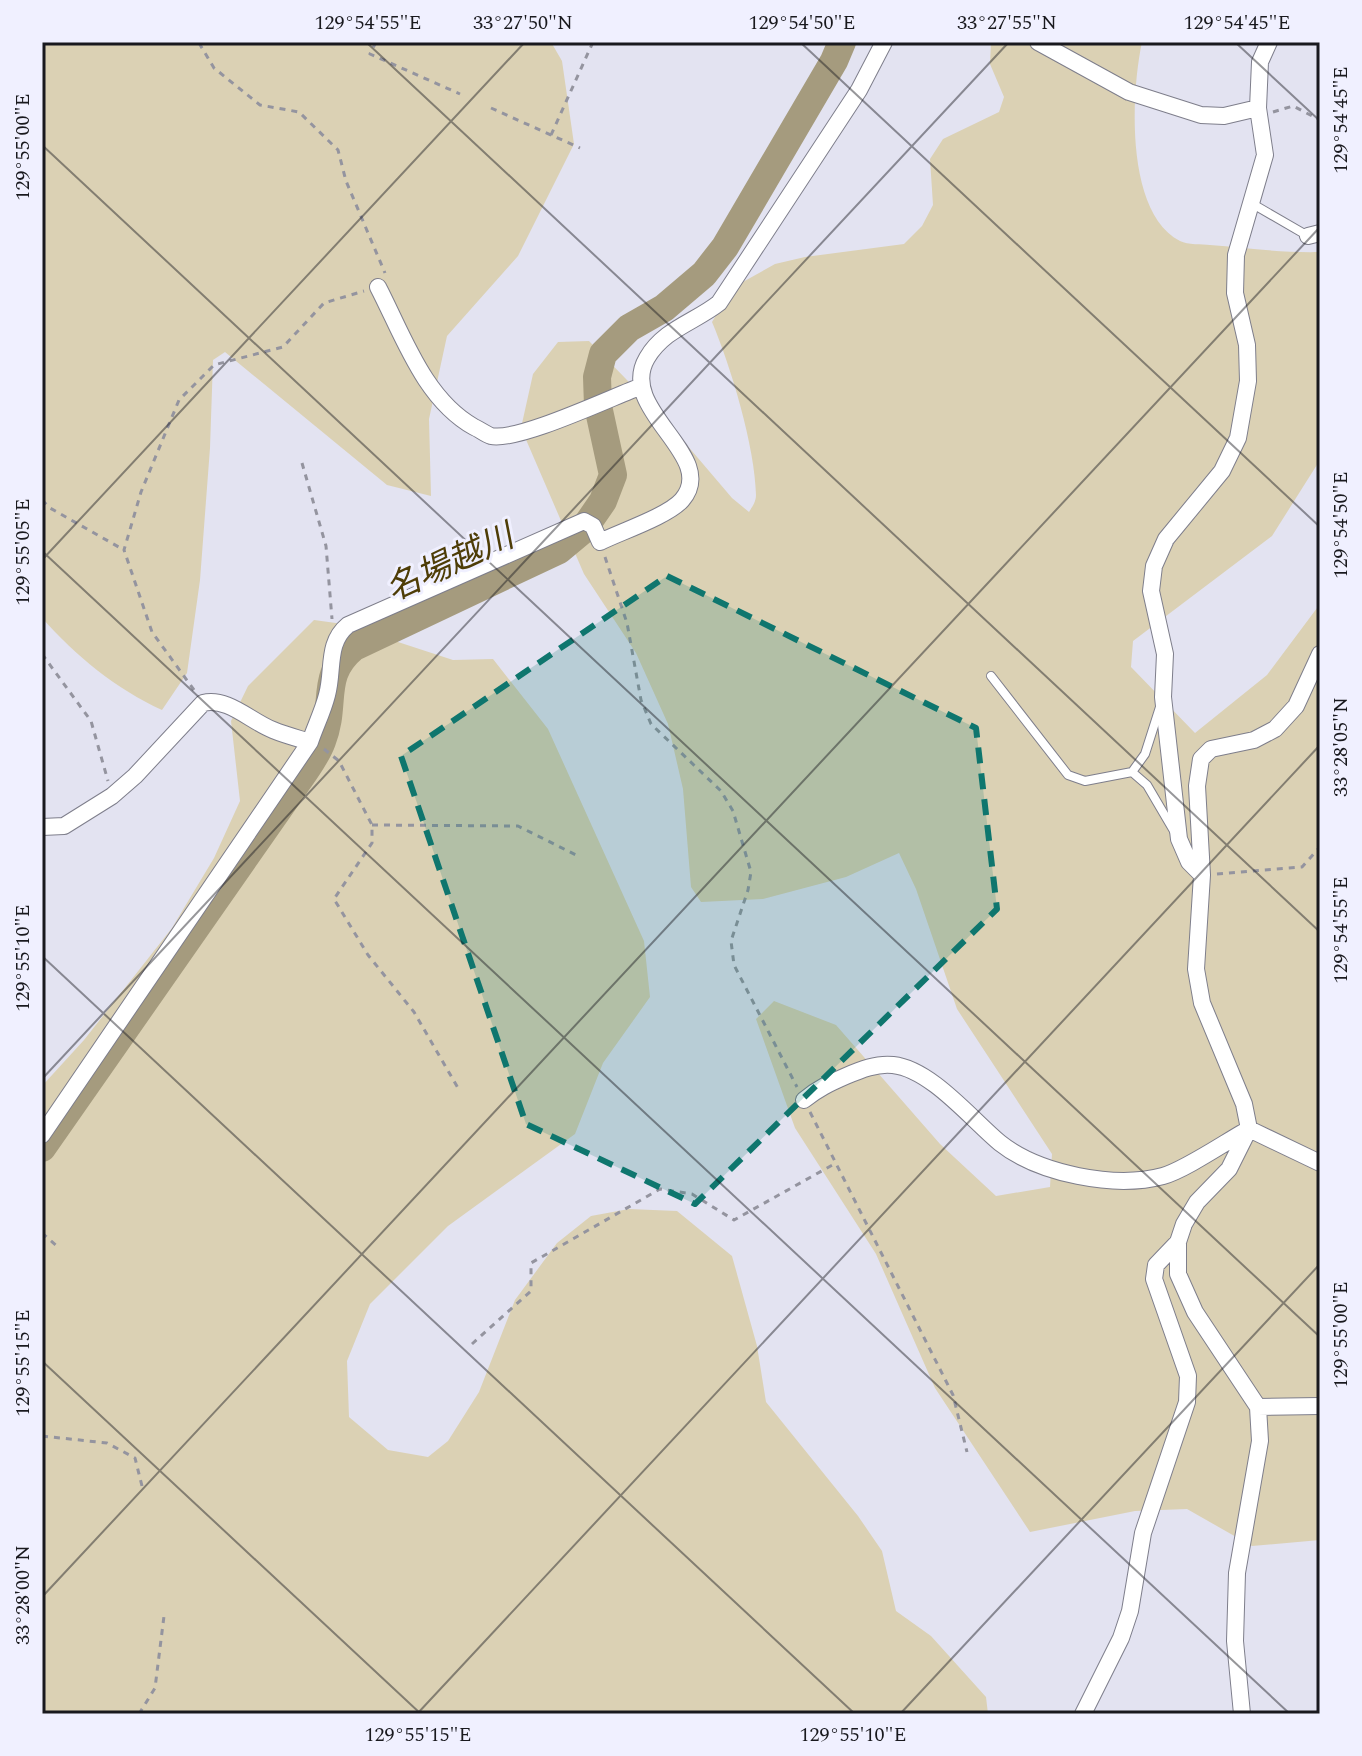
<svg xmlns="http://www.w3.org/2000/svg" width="1362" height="1756" font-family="Spectral,'Noto Sans JP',serif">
	<rect width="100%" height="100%" fill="#e3e3f1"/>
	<path fill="#dbd1b4" d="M42,42H551L562,61L574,144L518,256L447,336L429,419L431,496L387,485L225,352L213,360L210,448L200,580L187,673L162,710C116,689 76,656 42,618Z
		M991,42H1142C1131,93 1125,213 1180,241C1188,245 1202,244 1210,245C1247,248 1283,253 1320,252V460L1272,536L1133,641L1131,667L1195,733L1267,675L1320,604V1540L1252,1546L1187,1509L1135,1511L1030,1532L935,1388L876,1254L795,1128L756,1019L774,1001L836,1025L940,1144L996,1196L1050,1187L1052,1154L957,1009L916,889L899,853L846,877L763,899L701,902L691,887L683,789L668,724L636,653L584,574L521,428L533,374L558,342L589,341L663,417L732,498L749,512C752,507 756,502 756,495C755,447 731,367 712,322L732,288L775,264L805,257L904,244L922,226L933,205L930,159L943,139L999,112L1004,97L990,64Z
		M314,620L343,624L453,660L493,659L548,729L644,941L650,997L603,1063L575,1134L448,1226L370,1304L347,1361L349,1417L388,1450L428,1457L448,1441L479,1392L515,1300L557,1243L591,1216L629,1209L677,1211L732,1256L757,1346L766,1402L858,1516L882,1551L896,1611L931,1636L986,1697L988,1714H42V1086L84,1040L172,928L214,858L240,801L231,721L248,686Z"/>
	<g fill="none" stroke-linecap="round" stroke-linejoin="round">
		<path stroke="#a59b7e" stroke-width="28" d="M42,1148L292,790C302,775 316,758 322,741C337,703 319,676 354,647L559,550L583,530L603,501L613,475L598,406L597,377L603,354L629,328L664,308L704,274L725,247L834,61L842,42"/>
		<defs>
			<path id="service" d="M1251,203L1308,236
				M991,676L1068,775L1085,781L1132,772L1147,785L1174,831
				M1132,772L1145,754L1160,707"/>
			<path id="minor" d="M1038,42L1129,92L1201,115L1224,116L1258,108
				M1308,236L1320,233
				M378,287C403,335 424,399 474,427C479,429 485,434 491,436C518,442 612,397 642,386
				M42,827L64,826L112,796L135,776L203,703C228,697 250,721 273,730C285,735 297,738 310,742
				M1202,875L1189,862L1179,839L1163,697L1165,654L1151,591L1154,566L1166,539L1222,471L1238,438L1248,381L1247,345L1235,293L1236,255L1265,155L1258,108L1260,62L1269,42
				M804,1100C817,1089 830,1083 846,1076C860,1070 877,1063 893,1065C931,1069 972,1120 1000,1143C1039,1174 1115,1189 1163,1176C1185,1170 1227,1141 1249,1129
				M1249,1129L1320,1163
				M42,1135L310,742C315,727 323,711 327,695C334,670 326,643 348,625L584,521L593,526L600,542C620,532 668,516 682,500C720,456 616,410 647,358C664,329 695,322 719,303L859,90L884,42
				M1258,1407L1320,1406
				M1083,1714L1121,1638L1130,1611L1143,1533L1187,1402L1188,1376L1154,1279L1156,1265L1178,1242
				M1242,1714L1235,1641L1237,1573L1260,1441L1258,1407L1195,1312L1178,1274V1242L1184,1224L1197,1202L1229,1169L1249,1129L1244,1104L1202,1003L1196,969L1202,875L1197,786L1201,759L1211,749L1254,740L1275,729L1296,706L1320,654"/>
		</defs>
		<use href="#service" stroke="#7e7e8b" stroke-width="10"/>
		<use href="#minor" stroke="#7e7e8b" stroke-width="18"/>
		<path stroke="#94949f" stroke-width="3" stroke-dasharray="6 6" stroke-linecap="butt" d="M376,42L370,54L460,94
			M199,43L214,68L260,105L299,112L338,150L346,181L385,273
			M491,108L580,148
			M1273,112L1293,106L1320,120
			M551,135L593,42
			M302,463L326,546L332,619
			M42,500L50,508L124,550
			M605,557L627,623L641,700L651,724L721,791L733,811L751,872L748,890L731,941L734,965L797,1087
			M42,654L91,721L108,781
			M194,690L152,632L124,550L141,492L179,400L214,365L283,347L324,303L364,291
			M324,749L339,761L372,825V843L334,899L368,955L414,1012L458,1088
			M372,825L518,826L580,857
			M1217,874L1302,867L1320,847
			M810,1112L953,1395L967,1452
			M42,1233L59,1248
			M472,1344L531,1291V1263L660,1189L692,1194L734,1220L836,1163
			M42,1436L107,1443L135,1458L142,1486
			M139,1714L155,1688L164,1616"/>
		<use href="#service" stroke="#fff" stroke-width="8"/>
		<use href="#minor" stroke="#fff" stroke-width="16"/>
	</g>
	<path fill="#0f766e" fill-opacity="0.2" stroke="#0f766e" stroke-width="6" stroke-dasharray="16 10" stroke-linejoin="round" d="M667,576L976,728L997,909L695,1204L526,1124L401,756Z"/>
	<path fill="none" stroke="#19191e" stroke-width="2" stroke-opacity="0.45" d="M366,42L1320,932M800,42L1320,527M1235,42L1320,121M42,145L1320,1337M42,551L1290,1714M42,560L525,42M42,956L855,1714M42,1079L1009,42M42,1361L421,1714M42,1597L1320,227M417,1714L1320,745M900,1714L1320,1264"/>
	<g text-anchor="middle" stroke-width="6" stroke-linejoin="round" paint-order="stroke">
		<g font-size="34" font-style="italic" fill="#4e3d07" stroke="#f0f0ff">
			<text transform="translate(449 562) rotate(-25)" y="12">名場越川</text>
		</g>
	</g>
	<rect width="1362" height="1756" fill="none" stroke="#f0f0ff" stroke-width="88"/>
	<rect x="44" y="44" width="1274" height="1668" fill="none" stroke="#19191e" stroke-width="3"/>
	<g font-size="20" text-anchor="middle" fill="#19191e">
		<text x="368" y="29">129°54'55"E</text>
		<text x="523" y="29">33°27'50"N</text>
		<text x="802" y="29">129°54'50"E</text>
		<text x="1007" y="29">33°27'55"N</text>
		<text x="1237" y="29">129°54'45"E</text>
		<text transform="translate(1340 120) rotate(-90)" y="7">129°54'45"E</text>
		<text transform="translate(22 147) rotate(-90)" y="7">129°55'00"E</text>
		<text transform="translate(1340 525) rotate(-90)" y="7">129°54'50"E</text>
		<text transform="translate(22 552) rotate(-90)" y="7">129°55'05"E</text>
		<text transform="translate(1340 747) rotate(-90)" y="7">33°28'05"N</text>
		<text transform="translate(1340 930) rotate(-90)" y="7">129°54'55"E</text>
		<text transform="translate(22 958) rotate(-90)" y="7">129°55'10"E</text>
		<text transform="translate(1340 1335) rotate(-90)" y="7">129°55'00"E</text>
		<text transform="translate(22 1363) rotate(-90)" y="7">129°55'15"E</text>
		<text transform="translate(22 1595) rotate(-90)" y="7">33°28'00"N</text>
		<text x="418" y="1741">129°55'15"E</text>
		<text x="853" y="1741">129°55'10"E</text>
	</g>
</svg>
